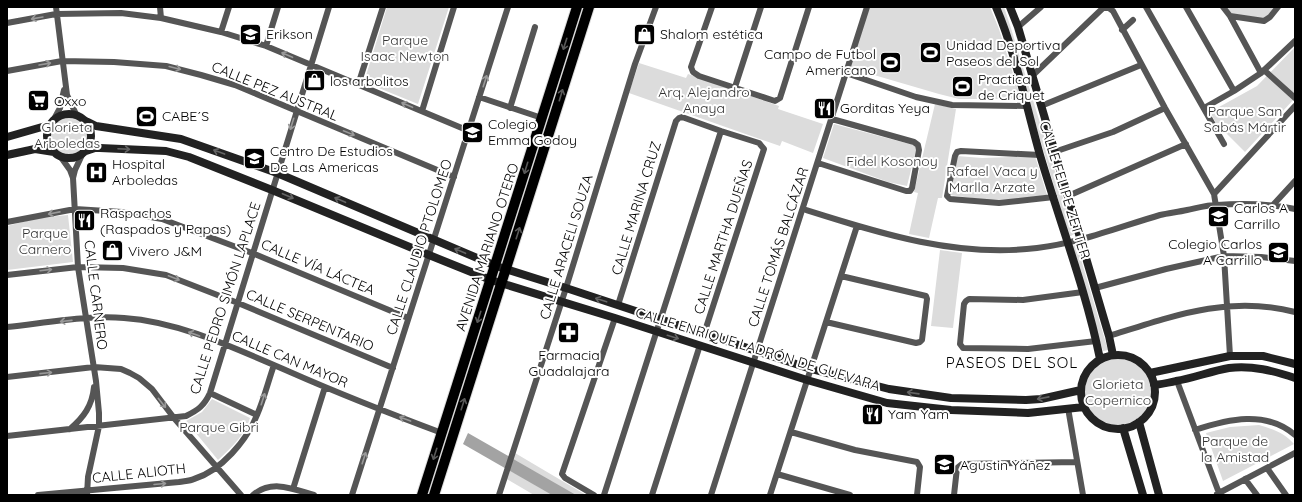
<svg xmlns="http://www.w3.org/2000/svg" width="1302" height="502" font-family="Quicksand,sans-serif">
	<rect width="100%" height="100%" fill="#fff"/>
	<path fill="#dcdcdc" d="M387,7H449L418,104L364,82Z
		M869,7H990L999,29L1021,99H959L939,94L850,68Z
		M999,7H1004L1010,25L1074,234L1071,236H1069L1006,26Z
		M1224,7H1276L1265,20L1230,16Z
		M1295,47V98L1245,152L1226,133L1221,132L1210,112L1257,86Z
		M639,63L686,78L688,74L779,106L778,109L823,124L813,153L782,141L780,146L629,93Z
		M935,104L956,109L942,198H938L929,238L909,234L918,193L914,192Z
		M47 135a20 20 0 1 1 40 0a20 20 0 1 1-40 0Z
		M834,124L917,146L907,186L888,182L823,158Z
		M957,156L982,158L1035,156L1047,195L1018,199L987,200L950,195Z
		M68,215L73,262L7,270V226L38,218Z
		M1074,245L1077,246L1108,350L1103,351L1072,248Z
		M940,250L962,253L953,328L931,326Z
		M1085 392a33 33 0 1 1 66 0a33 33 0 1 1-66 0Z
		M212,399L250,418C245,435 231,448 218,460L186,421L202,412Z
		M1259,425C1273,429 1285,433 1294,444L1223,481L1206,433L1230,427Z
		M515,453L586,495H534L505,478Z"/>
	<path fill="#a3a3a3" d="M468,433L576,495H552L463,444Z"/>
	<g fill="none" stroke-linecap="round" stroke-linejoin="round">
		<defs>
			<path id="primary" d="M422,495L577,7
				M434,495L589,7"/>
		</defs>
		<use href="#primary" stroke="#dbdbdb" stroke-width="12"/>
		<path stroke="#555" stroke-width="6" d="M56,7L67,95L76,114
			M160,7L161,18
			M712,7L691,67L693,72L699,76L775,101L780,98L809,7
			M1146,7L1224,144
			M1186,7L1234,91
			M1223,7L1230,16L1261,73
			M1230,16L1264,21L1270,17L1278,7
			M7,23L56,14L121,13L161,18L221,32L266,46L469,131
			M1018,27L1041,7
			M1122,30L1133,20
			M221,32L229,7
			M266,46L278,7
			M1264,70L1295,98
			M7,71L62,61L114,62L166,66L201,75L235,85L454,177
			M846,73L916,97L952,105L1026,106
			M1032,76L1103,8H1109L1113,11L1165,108L1214,194L1224,256L1230,356
			M358,85L383,7
			M735,87L761,7
			M479,97L542,118
			M1041,106L1141,65
			M510,108L535,27
			M1204,108L1234,91L1261,73L1295,41
			M422,111L454,7
			M54,119L60,108L64,90
			M1054,152L1113,132L1165,108
			M82,155L75,170L73,178L78,267L96,381L99,413V426L88,477L87,495
			M1040,155L961,151L957,152L955,156L947,196L950,199L999,203L1054,197
			M60,156L70,170L73,178
			M818,163L906,191H910L912,188L919,150L918,145L914,142L832,119
			M1214,194L1295,106
			M1068,196L1186,144
			M1273,205L1295,181
			M803,209C879,233 956,258 1037,248C1080,243 1119,227 1160,215C1169,213 1178,212 1187,210C1197,208 1207,205 1217,205C1243,203 1270,204 1295,209
			M7,222L75,209L122,212L162,219L252,253L408,318
			M7,275L78,267L123,268L166,275L238,303L393,368
			M1095,288L1166,269L1224,256L1261,257L1295,261
			M1083,292L1023,300L969,299L966,301L964,304L960,344L963,348L1028,349L1096,341
			M618,305L676,121L679,118L682,117L721,131L759,143L764,149L704,334
			M826,322L916,343L920,342L922,340L927,299L926,296L841,276
			M7,327C45,323 86,315 124,318C182,322 238,350 290,372C340,394 391,414 442,433
			M1109,336C1173,316 1228,295 1295,312
			M7,377L94,367L121,369L130,373L139,378L152,389L174,418L241,495
			M1177,381L1219,493
			M210,393L257,415
			M1068,408L1083,495
			M70,429C84,417 92,406 94,387
			M1195,430C1228,419 1266,410 1295,435
			M791,432L855,450L917,462L920,467L917,495
			M7,436L186,416C198,410 204,406 210,393L329,7
			M1267,468L1286,495
			M777,474L850,495
			M1245,479L1257,495
			M293,489L325,387
			M1217,494L1295,453
			M38,495L179,482C184,481 190,481 194,479C221,471 247,440 257,415C264,399 268,382 274,365
			M253,495C272,479 293,489 314,495
			M352,495L508,7
			M499,495L566,288L635,64L656,7
			M594,495L565,478L562,474L615,318
			M604,495L721,131
			M652,495L700,345
			M711,495L867,7
			M770,495L857,226
			M954,495L957,468L962,464L1077,462"/>
		<path stroke="#222" stroke-width="8" d="M996,7C1016,54 1026,106 1040,155C1060,223 1086,290 1100,359
			M1010,7L1018,27L1109,336L1113,355
			M47 136a22 22 0 1 1 44 0a22 22 0 1 1-44 0Z
			M88,122L96,126L181,139L277,173L496,266L566,288L811,369L889,389L951,398L1026,400L1041,399L1081,390
			M7,137L49,125
			M86,151L95,148H100L166,151L189,157L272,190L429,255L491,280L615,318L807,380L887,403L951,410L1028,413L1084,407
			M7,155L35,149L54,152
			M1081 392a37 37 0 1 1 74 0a37 37 0 1 1-74 0Z
			M1150,373L1230,356H1263L1295,364
			M1154,385C1161,384 1169,383 1176,381C1194,378 1211,371 1229,368C1252,365 1274,371 1295,378
			M1139,422L1159,495
			M1123,428L1143,495"/>
		<use href="#primary" stroke="#000" stroke-width="10"/>
	</g>
	<defs><path id="oneway-shaft" d="M-6 0H5M1.5-3L5.5 0L1.5 3" fill="none" stroke-width="1.6" stroke-linecap="round" stroke-linejoin="round"/></defs>
	<g stroke="#999">
		<use href="#oneway-shaft" transform="translate(37 18) rotate(170)"/>
		<use href="#oneway-shaft" transform="translate(287 55) rotate(-157)"/>
		<use href="#oneway-shaft" transform="translate(45 64) rotate(-10)"/>
		<use href="#oneway-shaft" transform="translate(175 68) rotate(14)"/>
		<use href="#oneway-shaft" transform="translate(485 81) rotate(-72)"/>
		<use href="#oneway-shaft" transform="translate(407 105) rotate(-157)"/>
		<use href="#oneway-shaft" transform="translate(292 124) rotate(107)"/>
		<use href="#oneway-shaft" transform="translate(349 133) rotate(22)"/>
		<use href="#oneway-shaft" transform="translate(54 213) rotate(169)"/>
		<use href="#oneway-shaft" transform="translate(46 270) rotate(-7)"/>
		<use href="#oneway-shaft" transform="translate(174 278) rotate(21)"/>
		<use href="#oneway-shaft" transform="translate(66 321) rotate(174)"/>
		<use href="#oneway-shaft" transform="translate(194 334) rotate(-161)"/>
		<use href="#oneway-shaft" transform="translate(46 373) rotate(-6)"/>
		<use href="#oneway-shaft" transform="translate(263 399) rotate(-72)"/>
		<use href="#oneway-shaft" transform="translate(162 403) rotate(52)"/>
		<use href="#oneway-shaft" transform="translate(405 419) rotate(-160)"/>
		<use href="#oneway-shaft" transform="translate(364 458) rotate(-72)"/>
		<use href="#oneway-shaft" transform="translate(160 484) rotate(-5)"/>
	</g>
	<g stroke="#595959">
		<use href="#oneway-shaft" transform="translate(565 44) rotate(108)"/>
		<use href="#oneway-shaft" transform="translate(561 95) rotate(-73)"/>
		<use href="#oneway-shaft" transform="translate(526 168) rotate(107)"/>
		<use href="#oneway-shaft" transform="translate(518 233) rotate(-72)"/>
		<use href="#oneway-shaft" transform="translate(479 317) rotate(108)"/>
		<use href="#oneway-shaft" transform="translate(463 404) rotate(-72)"/>
		<use href="#oneway-shaft" transform="translate(435 454) rotate(108)"/>
	</g>
	<g stroke="#646464">
		<use href="#oneway-shaft" transform="translate(124 149) rotate(3)"/>
		<use href="#oneway-shaft" transform="translate(219 152) rotate(-160)"/>
		<use href="#oneway-shaft" transform="translate(288 196) rotate(23)"/>
		<use href="#oneway-shaft" transform="translate(340 200) rotate(-157)"/>
		<use href="#oneway-shaft" transform="translate(460 251) rotate(-157)"/>
		<use href="#oneway-shaft" transform="translate(601 300) rotate(-162)"/>
		<use href="#oneway-shaft" transform="translate(673 337) rotate(17)"/>
		<use href="#oneway-shaft" transform="translate(913 393) rotate(-172)"/>
		<use href="#oneway-shaft" transform="translate(1043 398) rotate(169)"/>
	</g>
	<defs>
		<symbol id="school-square" viewBox="-11 -11 22 22"><rect x="-9" y="-9" width="18" height="18" rx="4" fill="#000" stroke="#fff"/><path d="M0-5L7-2L0 1L-7-2ZM-4 1L0 2.5L4 1V4Q0 6-4 4Z" fill="#fff"/></symbol>
		<symbol id="shop-square" viewBox="-11 -11 22 22"><rect x="-9" y="-9" width="18" height="18" rx="4" fill="#000" stroke="#fff"/><path d="M-5-2.5h2.3a2.7 3.5 0 0 1 5.4 0H5L5.5 6h-11ZM-1.5-2.5h3a1.5 2.3 0 0 0-3 0Z" fill="#fff"/></symbol>
		<symbol id="stadium-square" viewBox="-11 -11 22 22"><rect x="-9" y="-9" width="18" height="18" rx="4" fill="#000" stroke="#fff"/><path d="M0-5a6.5 5 0 1 0 0 10a6.5 5 0 1 0 0-10ZM-3.5-1.8h7v3.6h-7Z" fill="#fff"/></symbol>
		<symbol id="supermarket-square" viewBox="-11 -11 22 22"><rect x="-9" y="-9" width="18" height="18" rx="4" fill="#000" stroke="#fff"/><path d="M-6-5.5h2.5l.6 2H6L4.5 2H-2.5L-4.4-4H-6ZM-1.5 3.2a1.3 1.3 0 1 0 .1 0ZM3 3.2a1.3 1.3 0 1 0 .1 0Z" fill="#fff"/></symbol>
		<symbol id="restaurant-square" viewBox="-11 -11 22 22"><rect x="-9" y="-9" width="18" height="18" rx="4" fill="#000" stroke="#fff"/><path d="M-5-6h1v4h1v-4h1v4h1v-4h1v5L-1.5 .5V6h-2V.5L-5-1ZM5-6V6H3V1.5H1.5Q1.5-4 5-6Z" fill="#fff"/></symbol>
		<symbol id="university-square" viewBox="-11 -11 22 22"><rect x="-9" y="-9" width="18" height="18" rx="4" fill="#000" stroke="#fff"/><path d="M0-5L7-2L0 1L-7-2ZM-4 1L0 2.5L4 1V4Q0 6-4 4Z" fill="#fff"/></symbol>
		<symbol id="hospital-square" viewBox="-11 -11 22 22"><rect x="-9" y="-9" width="18" height="18" rx="4" fill="#000" stroke="#fff"/><path d="M-5-5h3v3.5h4V-5h3V5h-3V1.5h-4V5h-3Z" fill="#fff"/></symbol>
		<symbol id="pharmacy-square" viewBox="-11 -11 22 22"><rect x="-9" y="-9" width="18" height="18" rx="4" fill="#000" stroke="#fff"/><path d="M-2-6h4v4h4v4h-4v4h-4v-4h-4v-4h4Z" fill="#fff"/></symbol>
	</defs>
	<g fill-rule="evenodd">
		<use href="#school-square" x="238" y="22" width="25" height="25"/>
		<use href="#shop-square" x="632" y="22" width="25" height="25"/>
		<use href="#stadium-square" x="918" y="40" width="25" height="25"/>
		<use href="#stadium-square" x="878" y="50" width="25" height="25"/>
		<use href="#shop-square" x="302" y="68" width="25" height="25"/>
		<use href="#stadium-square" x="950" y="74" width="25" height="25"/>
		<use href="#supermarket-square" x="26" y="88" width="25" height="25"/>
		<use href="#restaurant-square" x="812" y="96" width="25" height="25"/>
		<use href="#stadium-square" x="134" y="104" width="25" height="25"/>
		<use href="#school-square" x="460" y="120" width="25" height="25"/>
		<use href="#university-square" x="242" y="146" width="25" height="25"/>
		<use href="#hospital-square" x="84" y="160" width="25" height="25"/>
		<use href="#school-square" x="1206" y="204" width="25" height="25"/>
		<use href="#restaurant-square" x="72" y="208" width="25" height="25"/>
		<use href="#shop-square" x="100" y="238" width="25" height="25"/>
		<use href="#school-square" x="1266" y="240" width="25" height="25"/>
		<use href="#pharmacy-square" x="556" y="320" width="25" height="25"/>
		<use href="#restaurant-square" x="860" y="402" width="25" height="25"/>
		<use href="#school-square" x="932" y="452" width="25" height="25"/>
	</g>
	<g text-anchor="middle" stroke-width="4" stroke-linejoin="round" paint-order="stroke">
		<g font-size="14" fill="#000" stroke="#fff" text-anchor="start">
			<text x="266" y="39">Erikson</text>
			<text x="660" y="39">Shalom estética</text>
			<text x="946" y="50">Unidad Deportiva<tspan x="946" dy="16">Paseos del Sol</tspan></text>
			<text x="876" y="59" text-anchor="end">Campo de Futbol<tspan x="876" dy="16">Americano</tspan></text>
			<text x="978" y="84">Practica<tspan x="978" dy="16">de Criquet</tspan></text>
			<text x="330" y="86">los arbolitos</text>
			<text x="54" y="106">Oxxo</text>
			<text x="840" y="113">Gorditas Yeya</text>
			<text x="162" y="121">CABE´S</text>
			<text x="488" y="129">Colegio<tspan x="488" dy="16">Emma Godoy</tspan></text>
			<text x="270" y="156">Centro De Estudios<tspan x="270" dy="16">De Las Americas</tspan></text>
			<text x="112" y="169">Hospital<tspan x="112" dy="16">Arboledas</tspan></text>
			<text x="1234" y="213">Carlos A<tspan x="1234" dy="16">Carrillo</tspan></text>
			<text x="100" y="218">Raspachos<tspan x="100" dy="16">(Raspados y Papas)</tspan></text>
			<text x="1262" y="249" text-anchor="end">Colegio Carlos<tspan x="1262" dy="16">A Carrillo</tspan></text>
			<text x="128" y="256">Vivero J&amp;M</text>
			<text x="569" y="360" text-anchor="middle">Farmacia<tspan x="569" dy="16">Guadalajara</tspan></text>
			<text x="888" y="419">Yam Yam</text>
			<text x="960" y="470">Agustin Yáñez</text>
		</g>
		<g font-size="14" fill="#333" stroke="#fff">
			<text x="405" y="45">Parque<tspan x="405" dy="16">Isaac Newton</tspan></text>
			<text x="704" y="97">Arq. Alejandro<tspan x="704" dy="16">Anaya</tspan></text>
			<text x="1245" y="116">Parque San<tspan x="1245" dy="16">Sabás Mártir</tspan></text>
			<text x="67" y="132">Glorieta<tspan x="67" dy="16">Arboledas</tspan></text>
			<text x="892" y="166">Fidel Kosonoy</text>
			<text x="992" y="176">Rafael Vaca y<tspan x="992" dy="16">Marlla Arzate</tspan></text>
			<text x="45" y="238">Parque<tspan x="45" dy="16">Carnero</tspan></text>
			<text x="1118" y="389">Glorieta<tspan x="1118" dy="16">Copernico</tspan></text>
			<text x="219" y="432">Parque Gibri</text>
			<text x="1235" y="446">Parque de<tspan x="1235" dy="16">la Amistad</tspan></text>
		</g>
		<g font-size="14" fill="#000" stroke="#fff">
			<text transform="translate(275 91) rotate(22)" y="5">CALLE PEZ AUSTRAL</text>
			<text transform="translate(1065 190) rotate(73)" y="5">CALLE FELIPE ZETTER</text>
			<text transform="translate(636 208) rotate(-73)" y="5">CALLE MARINA CRUZ</text>
			<text transform="translate(723 237) rotate(-72)" y="5">CALLE MARTHA DUEÑAS</text>
			<text transform="translate(419 247) rotate(-72)" y="5">CALLE CLAUDIO PTOLOMEO</text>
			<text transform="translate(487 247) rotate(-72)" y="5">AVENIDA MARIANO OTERO</text>
			<text transform="translate(566 247) rotate(-73)" y="5">CALLE ARACELI SOUZA</text>
			<text transform="translate(778 247) rotate(-72)" y="5">CALLE TOMÁS BALCÁZAR</text>
			<text transform="translate(318 267) rotate(23)" y="5">CALLE VÍA LÁCTEA</text>
			<text transform="translate(96 295) rotate(83)" y="5">CALLE CARNERO</text>
			<text transform="translate(225 298) rotate(-72)" y="5">CALLE PEDRO SIMÓN LAPLACE</text>
			<text transform="translate(310 320) rotate(23)" y="5">CALLE SERPENTARIO</text>
			<text transform="translate(758 349) rotate(17)" y="5">CALLE ENRIQUE LADRÓN DE GUEVARA</text>
			<text transform="translate(290 359) rotate(23)" y="5">CALLE CAN MAYOR</text>
			<text transform="translate(139 473) rotate(-6)" y="5">CALLE ALIOTH</text>
		</g>
		<g font-size="15" letter-spacing="1" fill="#000" stroke="#fff">
			<text x="1012" y="368">PASEOS DEL SOL</text>
		</g>
	</g>
	<rect width="1302" height="502" fill="none" stroke="#000000" stroke-width="16"/>
</svg>
